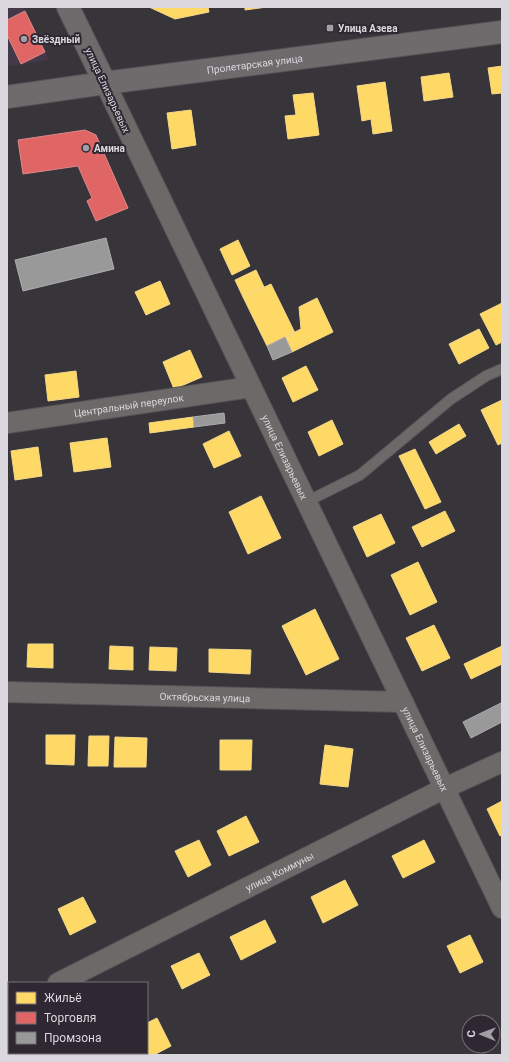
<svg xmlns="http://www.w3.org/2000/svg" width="509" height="1062" font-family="Roboto,sans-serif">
	<rect width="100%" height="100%" fill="#38353a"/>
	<path fill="#433949" d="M7,7H23L49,60L7,66Z"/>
	<path fill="#ffd966" stroke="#f4d88a" d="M149,7H208L209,12L175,19Z
		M245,7H267L245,10Z
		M502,66V93L492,94L488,68Z
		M449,73L453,97L424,101L421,77Z
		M385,82L392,131L373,134L371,119L362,121L357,86Z
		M313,93L319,135L288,139L285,116L296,115L293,95Z
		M191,110L196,145L172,149L167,113Z
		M238,240L250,266L232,275L220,249Z
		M256,270L264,287L243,297L235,280Z
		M160,281L170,304L146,315L135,292Z
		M271,284L295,333L267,346L243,297Z
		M317,298L333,332L292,352L285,337L301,329L299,307Z
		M502,303V342L496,345L480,314Z
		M479,329L489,348L459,364L449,344Z
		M190,350L202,377L174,389L163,362Z
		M306,366L318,390L293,402L282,378Z
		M76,371L79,397L48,401L45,375Z
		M502,400V443L498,445L481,410Z
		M193,417L194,427L150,433L149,423Z
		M332,420L343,444L319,456L308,432Z
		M459,424L466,436L436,454L429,442Z
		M229,431L241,456L214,468L203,444Z
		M107,438L111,467L74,472L70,443Z
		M38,447L42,476L15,480L11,451Z
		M415,449L441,502L425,509L399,456Z
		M261,496L281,538L248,554L229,512Z
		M445,511L455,531L422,547L412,527Z
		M381,514L395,543L367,557L353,527Z
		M418,562L437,602L410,615L391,575Z
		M315,609L339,659L306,675L282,626Z
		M434,625L450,658L422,671L406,638Z
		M28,644H53V668L27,667Z
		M110,646L133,647V670L109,669Z
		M502,646V664L471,679L464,664Z
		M150,647L177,648L176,671L149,670Z
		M209,649L251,650L250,674L209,672Z
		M46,735H75L74,765L46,764Z
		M89,736H109L108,766H88Z
		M115,737L147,738L146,767H114Z
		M220,740H252L251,770H220Z
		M325,745L353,749L348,787L320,784Z
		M502,801V835L500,836L487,809Z
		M246,816L259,842L229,856L217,831Z
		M199,840L211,865L188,877L175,851Z
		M424,840L435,862L403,878L392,856Z
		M345,880L358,905L323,923L311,897Z
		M83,897L96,922L70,935L58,909Z
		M265,920L276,942L241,960L230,937Z
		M470,935L483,962L460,973L447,946Z
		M199,953L210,975L182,989L171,966Z
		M157,1018L171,1046L154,1055H116L115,1053H147V1023Z
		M9,1047V1053H40L41,1055H9L7,1048Z"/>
	<path fill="#e06666" stroke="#de888a" d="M25,11L45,52L21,64L7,35V20Z
		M85,130L96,135L128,208L96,221L87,201L92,198L78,166L23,174L18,140Z"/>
	<path fill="#999" stroke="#adacae" d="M106,238L114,269L23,291L15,260Z
		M285,337L292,352L273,360L267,346Z
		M224,413L225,423L194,427L193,417Z
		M501,703L502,722L471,738L463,722Z"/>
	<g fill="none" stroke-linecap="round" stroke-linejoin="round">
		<defs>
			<path id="lane" d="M306,502L360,475L451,399L486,376L502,369"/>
			<g id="street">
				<path id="s1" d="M105,83L502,908"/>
				<path id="s2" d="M7,423L251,387"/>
				<path id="s3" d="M7,692L403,702"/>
				<path id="s4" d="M58,983L445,788L502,762"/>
				<path d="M7,1009L9,1008"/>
			</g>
			<g id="secondary">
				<path d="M68,7L105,83"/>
				<path id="s5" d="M7,97L105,83L502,32"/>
			</g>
		</defs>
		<use href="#lane" stroke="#555357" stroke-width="12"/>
		<use href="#street" stroke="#555357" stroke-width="22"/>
		<use href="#secondary" stroke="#555357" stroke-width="24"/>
		<use href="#lane" stroke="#6c6969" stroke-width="10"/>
		<use href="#street" stroke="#6c6969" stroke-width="20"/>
		<use href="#secondary" stroke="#6e6b6c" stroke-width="22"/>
	</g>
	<g fill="#a29ea5" stroke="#2f2833" stroke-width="1.5">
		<rect x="326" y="24" width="8" height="8" rx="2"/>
		<circle cx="24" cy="39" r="4"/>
		<circle cx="86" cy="148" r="4"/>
	</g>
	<g text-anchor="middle" stroke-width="4" stroke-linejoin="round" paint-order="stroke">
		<g font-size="10" font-weight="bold" fill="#dbd7de" stroke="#2f2833" text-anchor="start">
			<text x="338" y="32">Улица Азева</text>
			<text x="32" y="43">Звёздный</text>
			<text x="94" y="152">Амина</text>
		</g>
		<g font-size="10" fill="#dbd7de" stroke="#2f2833">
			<text dy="4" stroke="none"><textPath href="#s5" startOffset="250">Пролетарская улица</textPath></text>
			<text transform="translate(108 90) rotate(65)" y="4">улица Елизарьевых</text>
			<text dy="4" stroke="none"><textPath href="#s2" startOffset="123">Центральный переулок</textPath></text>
			<text dy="4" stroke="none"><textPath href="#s1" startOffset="415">улица Елизарьевых</textPath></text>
			<text dy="4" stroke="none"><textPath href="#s3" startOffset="198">Октябрьская улица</textPath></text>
			<text dy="4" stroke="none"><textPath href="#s1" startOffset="739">улица Елизарьевых</textPath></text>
			<text dy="4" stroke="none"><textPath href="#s4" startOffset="248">улица Коммуны</textPath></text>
		</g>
	</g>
	<rect width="509" height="1062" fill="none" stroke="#dbd7de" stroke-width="16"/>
	<rect x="8" y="982" width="140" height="72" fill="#2f2833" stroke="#746e77"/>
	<rect x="16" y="992" width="20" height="12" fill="#ffd966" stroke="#746e77"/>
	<text x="44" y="1002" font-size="12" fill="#dbd7de">Жильё</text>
	<rect x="16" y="1012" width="20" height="12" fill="#e06666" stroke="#746e77"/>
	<text x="44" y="1022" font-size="12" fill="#dbd7de">Торговля</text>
	<rect x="16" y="1032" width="20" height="12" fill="#999999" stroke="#746e77"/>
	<text x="44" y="1042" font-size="12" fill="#dbd7de">Промзона</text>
	<g transform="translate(481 1034) rotate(271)"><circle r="19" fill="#2f2833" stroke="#746e77"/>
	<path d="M0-3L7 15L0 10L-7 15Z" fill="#a29ea5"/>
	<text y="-6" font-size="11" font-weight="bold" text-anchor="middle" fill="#dbd7de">С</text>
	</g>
</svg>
